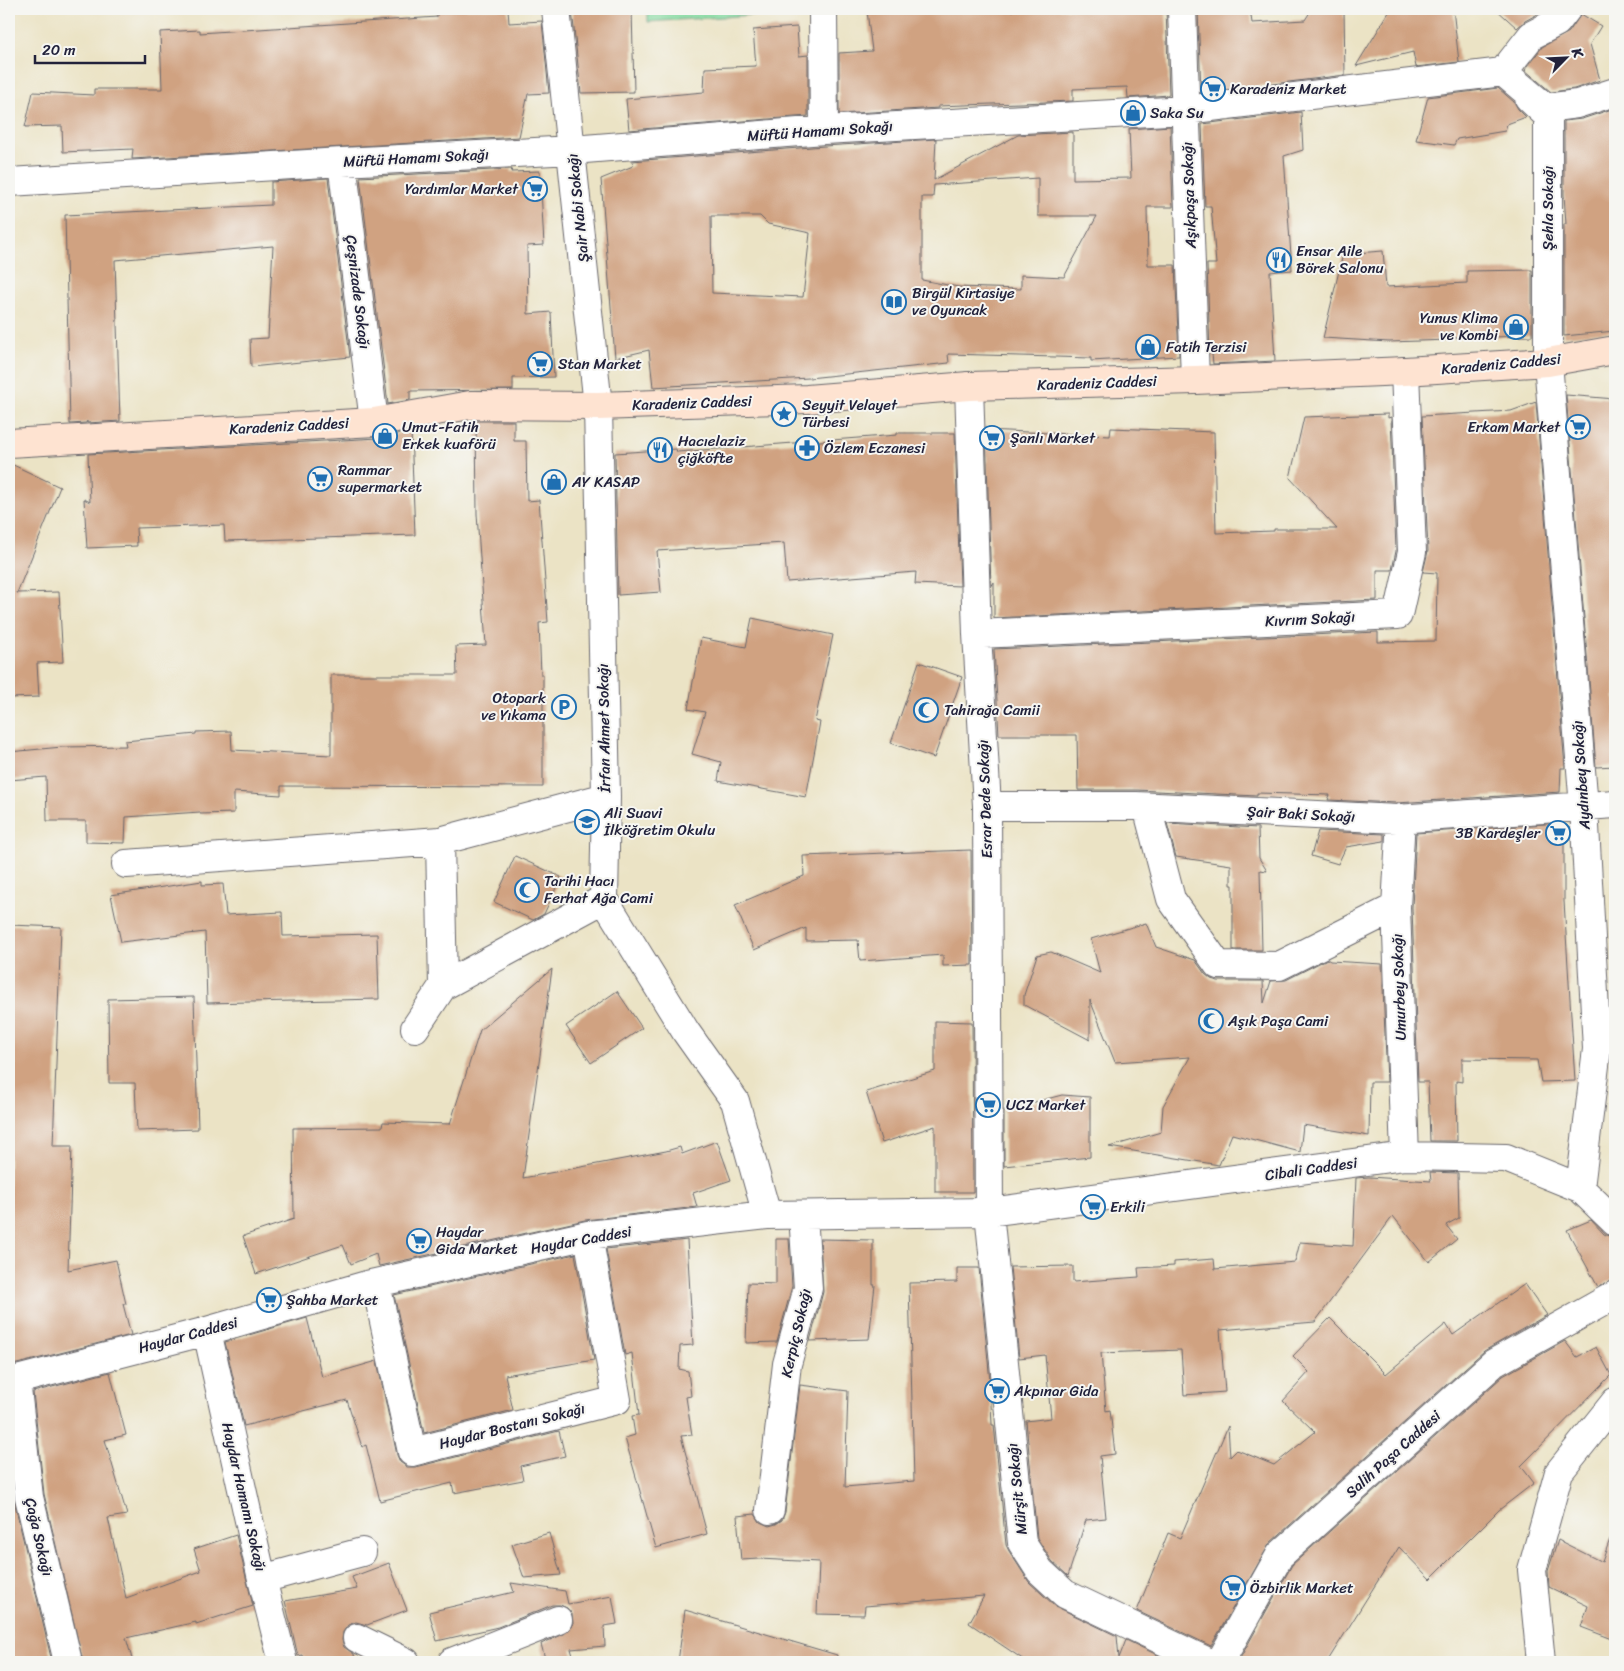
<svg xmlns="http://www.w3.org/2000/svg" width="1624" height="1671" font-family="Sriracha,sans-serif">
	<rect width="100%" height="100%" fill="#f6f6f2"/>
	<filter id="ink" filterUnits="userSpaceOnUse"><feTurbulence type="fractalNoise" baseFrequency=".02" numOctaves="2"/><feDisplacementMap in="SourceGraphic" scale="10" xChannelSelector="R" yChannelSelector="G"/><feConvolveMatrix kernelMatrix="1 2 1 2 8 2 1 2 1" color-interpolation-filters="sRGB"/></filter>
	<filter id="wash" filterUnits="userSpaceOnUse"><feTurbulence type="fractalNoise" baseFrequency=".0096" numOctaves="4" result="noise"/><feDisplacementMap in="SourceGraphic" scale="20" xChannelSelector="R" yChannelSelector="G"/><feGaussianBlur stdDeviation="1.12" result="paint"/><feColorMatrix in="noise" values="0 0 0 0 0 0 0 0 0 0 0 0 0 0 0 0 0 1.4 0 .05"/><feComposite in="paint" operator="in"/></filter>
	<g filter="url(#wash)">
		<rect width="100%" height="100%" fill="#ebe3c5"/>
		<path fill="#81d99e" stroke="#527e6c" d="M648,9H797V12L648,22Z"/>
		<g id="blocks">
			<path fill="#d0a281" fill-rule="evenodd" d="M437,9H508L509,23L542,21L549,93L528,94L519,137L132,159L133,149L63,152L62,126L25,127L33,92L94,95V89H162L160,32L200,30V33L437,17Z
				M632,9L634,92L581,93L572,10Z
				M1013,9H1166L1169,95L1128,98L1127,87L1073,89V101L938,106V108L839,114V53L872,51L867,11H1013Z
				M1198,9H1250L1252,23L1305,20L1312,9H1344L1345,75L1201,93Z
				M1391,9H1453L1459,62L1416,67L1413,52L1356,66Z
				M1496,9H1547L1525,21L1517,28Z
				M1581,14L1601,26L1590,44L1600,80L1574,89L1551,92L1525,70L1542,47L1569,32Z
				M797,27L799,56L808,55V116L629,130L626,99L704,92L705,68L756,66L753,30Z
				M1498,88L1514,102L1518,109L1526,117L1507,124L1505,131L1457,139L1454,145L1416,140L1428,97Z
				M1612,109L1615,110V331L1564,336V224H1566L1564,195V121L1582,119Z
				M1301,112L1303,150L1284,156L1292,270L1270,272L1275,361L1213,364L1212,354H1210L1207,264H1216L1211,206H1205L1202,124Z
				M1170,126L1173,207H1147L1148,265H1175L1179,356L1091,361V358L948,354L949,363L809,378L653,387L649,350L615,358L601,179L633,166L632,161L825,146L936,139L934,180L1018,135L1073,132V179L1131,178L1129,129ZM1038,178V216H1097L1064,277L1021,275V289L958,287L922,280V197H933L934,185ZM711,216H760L768,224L810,233L803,297L712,293Z
				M512,169L511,172L540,171L544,245L527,246L528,314L551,312L554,377L513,378V390L410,391V400L388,404L360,177Z
				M328,178L350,357L251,367L250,339L268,338L273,246L115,260L120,421L87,423V421L86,423L70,424L65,215L271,205V182Z
				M1383,251L1386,287L1467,283V271L1532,270V336L1450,338V340L1389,342L1323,338L1343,254Z
				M1566,395L1615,399V766L1596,767Z
				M1536,402L1565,768H1561L1560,792L1397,803L1328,800L1330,795L1257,793V796L1137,790H1078L1077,735H999L994,649L1378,632V642L1436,641L1437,573L1423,572L1428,551L1422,416L1511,411Z
				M1388,414V418L1391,417L1396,551L1392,570H1377V600L994,618V582L991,587L986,430L1110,436L1111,428L1214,432L1216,533L1274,531V529H1337L1290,478L1304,417Z
				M476,421H514V441H526L527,501L539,500L548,622L539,623L541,675H543V787L281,786V795L234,792V813L200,814V812L126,817L125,843L86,842V821H47L46,777L9,780V752L62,747L126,746L125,741L196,734V732L231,731L232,750L331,755V675H457L456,646L486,645L477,514Z
				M411,431L415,535L225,541L224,525L136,528L137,546L87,548L84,499L90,502L88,454L379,438Z
				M897,433H955L960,586L915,584L916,572L787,582L784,543L657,551L661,592L618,595L615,453L676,449L677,452L897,435Z
				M9,463L60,487L17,593L59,592L63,662L37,663L39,697L9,698Z
				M752,618L833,635L815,721L820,722L806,797L718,781L721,762L692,754L705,712L688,709L701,638L746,647Z
				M919,662L962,677L934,758L891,743Z
				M1167,823L1258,828L1259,858L1267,871L1260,870L1262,950H1233V885H1231V865L1176,857Z
				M1560,823V831H1564V901L1575,1081L1541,1082L1537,1060L1462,1059V1082L1456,1081L1457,1141H1430L1428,1082H1418L1412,907L1416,833Z
				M1318,831L1384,834V841L1346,847L1338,864L1311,856Z
				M971,850L972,965L943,966V955L860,961L858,940L806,941V928L754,950L735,905L804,876L803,856Z
				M515,856L561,877L544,914L533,920L494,902Z
				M202,881V885L223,884L226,915L282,912L283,936L377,934L379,999L207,1003L205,932L121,942L111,895Z
				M1146,923L1156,947L1195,960L1205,974L1211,979L1218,981H1263L1264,1003L1271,981L1286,980L1327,959L1330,961L1382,964L1387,1082H1370L1369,1136L1303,1125L1300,1152L1232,1134L1219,1165L1109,1147L1161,1132L1163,1106L1190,1057L1115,1062L1090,1000V1040L1024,1005V995L1037,955L1051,952L1100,973L1091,939Z
				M9,925L61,927L53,1146H72L68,1270L116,1260L126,1304H123L131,1335L9,1366Z
				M552,969L523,1178L666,1151L680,1147L682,1154L717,1141L731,1180L693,1193L697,1207L585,1220L379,1266L376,1254L351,1264L343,1245L256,1274L243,1236L294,1219L293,1128L382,1127L383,1122L450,1124L480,1030Z
				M617,991L642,1028L591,1063L566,1026Z
				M194,997L198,1129L137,1131L135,1083H109L108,999Z
				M935,1021L972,1022L973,1192H935V1126L882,1143L866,1092L935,1071Z
				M1062,1095L1090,1097V1157L1004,1166V1110Z
				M1430,1172L1458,1173L1459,1218L1446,1225L1457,1239L1429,1262L1393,1216L1315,1322L1220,1330L1225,1392L1184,1395L1181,1350L1101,1353L1106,1411L1110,1410L1115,1454L1100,1456L1106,1518L1086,1520L1068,1576L1052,1561L1037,1538L1026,1421L1051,1418L1045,1355L1019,1358L1010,1267L1073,1266V1282L1139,1277L1138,1268L1174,1266V1262L1214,1259L1215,1269L1295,1262L1300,1242L1353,1246L1356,1178L1369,1177L1431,1181Z
				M1591,1220L1604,1234L1611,1237H1615V1279L1598,1287L1567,1230Z
				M776,1239H789L792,1286L777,1342L746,1343L748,1283L776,1284Z
				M820,1239L873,1240V1285H875L869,1339L810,1341L823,1292Z
				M687,1240L693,1345L680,1346L679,1369L688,1371L691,1396L686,1397L692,1435L681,1436L707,1534L656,1548L625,1438L635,1435L632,1416L639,1415L632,1353L625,1355L606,1249Z
				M575,1254L594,1360L505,1375L513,1410L424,1433L394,1295Z
				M957,1268H979L990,1382L992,1425H994L1006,1545L1009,1551L1029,1582L1055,1606L1117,1636L1119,1658L1126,1640L1172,1662H1027L969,1623L984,1596L865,1606L864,1615L817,1614L819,1562L759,1559L741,1560L737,1516L755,1514L760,1522L769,1526L776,1524L782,1520L785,1512L800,1385L848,1391L845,1487L914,1481L909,1283L957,1282Z
				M1525,1284L1547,1315L1484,1351L1270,1543L1211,1646L1137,1611L1168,1533L1180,1538L1228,1426L1230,1457L1237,1450L1274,1465L1315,1432L1283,1401L1309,1372L1293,1356L1330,1318L1386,1374L1446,1324L1453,1335Z
				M307,1318L322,1377L377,1361L397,1455L400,1462L407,1467H416L559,1431L565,1456L520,1466L523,1480L454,1493L452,1483L380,1501L366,1445L362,1447L347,1400L244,1426L225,1342Z
				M1565,1341L1577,1357L1596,1347L1611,1375L1521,1466L1534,1483L1499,1510L1430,1579L1399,1547L1327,1662H1238L1292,1565L1503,1376Z
				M110,1372L126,1435L105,1440L127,1515L108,1518L126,1598L201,1571L194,1549L236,1535L253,1606L196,1624V1622L126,1638L133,1662H83L44,1494L33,1392Z
				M9,1456L14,1500L52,1662H9Z
				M549,1533L561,1575L524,1578L512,1544Z
				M1610,1539L1615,1540V1640L1581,1627L1588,1606L1549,1587L1548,1571L1558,1540L1602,1562Z
				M389,1563L407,1610L367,1625L356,1622L348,1625L343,1632L342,1640L344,1647L354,1654L355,1662H304L303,1655L298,1656L285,1601L357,1589L352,1577Z
				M511,1583L565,1591L568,1604L612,1596L617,1624L604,1626L605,1646L571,1649L575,1662H546L541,1644L564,1634L570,1629L573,1623L572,1614L567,1608L560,1605H552L498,1627L437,1641L429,1612L514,1592Z
				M685,1610L837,1655L836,1662H678Z"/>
		</g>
	</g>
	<g filter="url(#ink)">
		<use href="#blocks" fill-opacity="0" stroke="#68666b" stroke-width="1"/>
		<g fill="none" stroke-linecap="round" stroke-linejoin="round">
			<defs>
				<path id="street" d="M556,9L598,406L606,797L604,899L686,1032L735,1101L767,1215
					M823,9L824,130
					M1182,9L1195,380
					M1503,72L1532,35L1557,22L1567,9
					M1529,98L1548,116V362L1584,807L1597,1049L1580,1188
					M342,162L374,422
					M9,182L342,162L572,150L824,130L1186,110L1503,72L1546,108L1577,104L1615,92
					M969,386L977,634L987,806L989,1212L1022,1543L1040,1571L1065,1594L1208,1662
					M977,634L1398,615L1412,552L1405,371
					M987,806H1136L1397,819L1615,804
					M1147,807L1171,899L1218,965L1279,966L1396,907
					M1401,818L1396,907L1405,1156
					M126,864L440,841L606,797
					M443,986L604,899
					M415,1028L443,986L440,841
					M376,1284L412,1452L617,1400L588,1235
					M207,1331L262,1579L283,1662
					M16,1380L29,1497L68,1662
					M9,1382L207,1331L367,1285L588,1235L767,1215L989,1212L1405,1156L1506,1158L1580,1188L1615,1222
					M770,1510L787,1364L808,1288L803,1215
					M262,1579L362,1552
					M357,1638L406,1662
					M452,1662L558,1620
					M1220,1662L1280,1555L1494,1363L1615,1295
					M1541,1662L1532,1570L1559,1472L1615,1402"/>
				<path id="secondary" d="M9,443L374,422L470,405L598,406L807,399L969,386L1195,380L1405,371L1548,362L1615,350"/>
			</defs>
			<use href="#street" stroke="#68666b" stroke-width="30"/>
			<use href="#secondary" stroke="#68666b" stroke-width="30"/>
			<use href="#street" stroke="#fff" stroke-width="28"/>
			<use href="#secondary" stroke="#fee3d1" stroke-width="28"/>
		</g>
	</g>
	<defs>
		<symbol id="supermarket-ring" viewBox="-11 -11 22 22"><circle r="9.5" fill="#f6f6f2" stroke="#1f6fb2" stroke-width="1.5"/><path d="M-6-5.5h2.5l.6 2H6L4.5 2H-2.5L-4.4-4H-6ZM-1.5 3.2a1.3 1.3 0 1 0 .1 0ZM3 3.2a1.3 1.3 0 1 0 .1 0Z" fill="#1f6fb2"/></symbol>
		<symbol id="shop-ring" viewBox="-11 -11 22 22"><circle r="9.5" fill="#f6f6f2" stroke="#1f6fb2" stroke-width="1.5"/><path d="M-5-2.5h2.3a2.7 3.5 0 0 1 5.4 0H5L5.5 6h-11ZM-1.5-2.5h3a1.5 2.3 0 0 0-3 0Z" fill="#1f6fb2"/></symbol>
		<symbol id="restaurant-ring" viewBox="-11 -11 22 22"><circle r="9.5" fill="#f6f6f2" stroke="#1f6fb2" stroke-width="1.5"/><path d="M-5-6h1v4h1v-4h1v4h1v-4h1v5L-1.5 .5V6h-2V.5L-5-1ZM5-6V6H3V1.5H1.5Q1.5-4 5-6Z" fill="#1f6fb2"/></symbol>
		<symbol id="library-ring" viewBox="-11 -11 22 22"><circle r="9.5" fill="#f6f6f2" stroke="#1f6fb2" stroke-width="1.5"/><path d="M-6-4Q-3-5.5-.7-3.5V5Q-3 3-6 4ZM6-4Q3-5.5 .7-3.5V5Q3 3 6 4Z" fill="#1f6fb2"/></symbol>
		<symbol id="sight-ring" viewBox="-11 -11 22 22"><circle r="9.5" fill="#f6f6f2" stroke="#1f6fb2" stroke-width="1.5"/><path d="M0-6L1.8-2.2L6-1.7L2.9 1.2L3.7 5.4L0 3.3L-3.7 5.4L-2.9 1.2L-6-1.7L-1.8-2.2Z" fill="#1f6fb2"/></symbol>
		<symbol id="pharmacy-ring" viewBox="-11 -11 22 22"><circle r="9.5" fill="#f6f6f2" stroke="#1f6fb2" stroke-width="1.5"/><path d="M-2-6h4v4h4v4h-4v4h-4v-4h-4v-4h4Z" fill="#1f6fb2"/></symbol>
		<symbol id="parking-ring" viewBox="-11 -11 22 22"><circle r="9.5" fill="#f6f6f2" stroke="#1f6fb2" stroke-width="1.5"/><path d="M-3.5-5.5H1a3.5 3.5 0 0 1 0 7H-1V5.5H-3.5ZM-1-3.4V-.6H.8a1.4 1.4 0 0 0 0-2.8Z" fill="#1f6fb2"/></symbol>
		<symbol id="mosque-ring" viewBox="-11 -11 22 22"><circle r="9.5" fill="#f6f6f2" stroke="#1f6fb2" stroke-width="1.5"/><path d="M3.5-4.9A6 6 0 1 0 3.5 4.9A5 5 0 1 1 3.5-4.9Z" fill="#1f6fb2"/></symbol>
		<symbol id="school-ring" viewBox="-11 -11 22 22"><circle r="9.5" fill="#f6f6f2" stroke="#1f6fb2" stroke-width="1.5"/><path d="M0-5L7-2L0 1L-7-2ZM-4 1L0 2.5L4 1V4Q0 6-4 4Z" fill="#1f6fb2"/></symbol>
	</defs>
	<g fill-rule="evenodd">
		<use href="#supermarket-ring" x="1199" y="75" width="28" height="28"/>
		<use href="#shop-ring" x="1119" y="99" width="28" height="28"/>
		<use href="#supermarket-ring" x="521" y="175" width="28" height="28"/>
		<use href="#restaurant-ring" x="1265" y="246" width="28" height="28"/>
		<use href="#library-ring" x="880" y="288" width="28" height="28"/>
		<use href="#shop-ring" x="1502" y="313" width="28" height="28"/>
		<use href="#shop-ring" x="1134" y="333" width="28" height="28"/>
		<use href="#supermarket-ring" x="526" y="350" width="28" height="28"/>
		<use href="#sight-ring" x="770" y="400" width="28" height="28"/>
		<use href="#supermarket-ring" x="1564" y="413" width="28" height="28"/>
		<use href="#shop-ring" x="371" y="422" width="28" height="28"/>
		<use href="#supermarket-ring" x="978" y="424" width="28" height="28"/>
		<use href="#pharmacy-ring" x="793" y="434" width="28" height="28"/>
		<use href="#restaurant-ring" x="646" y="436" width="28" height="28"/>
		<use href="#supermarket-ring" x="306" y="465" width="28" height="28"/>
		<use href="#shop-ring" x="540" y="468" width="28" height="28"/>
		<use href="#parking-ring" x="550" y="693" width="28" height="28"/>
		<use href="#mosque-ring" x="912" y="696" width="28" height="28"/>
		<use href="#school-ring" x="573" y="808" width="28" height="28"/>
		<use href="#supermarket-ring" x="1544" y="819" width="28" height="28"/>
		<use href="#mosque-ring" x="513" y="876" width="28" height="28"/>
		<use href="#mosque-ring" x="1197" y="1007" width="28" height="28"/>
		<use href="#supermarket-ring" x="974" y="1091" width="28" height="28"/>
		<use href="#supermarket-ring" x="1079" y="1193" width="28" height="28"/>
		<use href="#supermarket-ring" x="405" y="1227" width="28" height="28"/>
		<use href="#supermarket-ring" x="255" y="1286" width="28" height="28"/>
		<use href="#supermarket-ring" x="983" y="1377" width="28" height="28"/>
		<use href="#supermarket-ring" x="1219" y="1574" width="28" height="28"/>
	</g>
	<g text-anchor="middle" stroke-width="4" stroke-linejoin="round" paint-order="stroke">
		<g font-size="15" fill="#22223b" stroke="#f6f6f2" text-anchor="start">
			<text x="1230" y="94">Karadeniz Market</text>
			<text x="1150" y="118">Saka Su</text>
			<text x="518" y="194" text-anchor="end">Yardımlar Market</text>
			<text x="1296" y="256">Ensar Aile<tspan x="1296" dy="17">Börek Salonu</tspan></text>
			<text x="912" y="298">Birgül Kirtasiye<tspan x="912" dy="17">ve Oyuncak</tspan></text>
			<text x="1498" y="323" text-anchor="end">Yunus Klima<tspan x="1498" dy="17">ve Kombi</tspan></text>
			<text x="1166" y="352">Fatih Terzisi</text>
			<text x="558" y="369">Stan Market</text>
			<text x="802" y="410">Seyyit Velayet<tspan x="802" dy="17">Türbesi</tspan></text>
			<text x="402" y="432">Umut-Fatih<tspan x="402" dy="17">Erkek kuaförü</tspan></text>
			<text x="1560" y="432" text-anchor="end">Erkam Market</text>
			<text x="1010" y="443">Şanlı Market</text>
			<text x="678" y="446">Hacıelaziz<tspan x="678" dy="17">çiğköfte</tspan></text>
			<text x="824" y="453">Özlem Eczanesi</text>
			<text x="338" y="475">Rammar<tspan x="338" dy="17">supermarket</tspan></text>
			<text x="572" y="487">AY KASAP</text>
			<text x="546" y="703" text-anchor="end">Otopark<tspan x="546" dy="17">ve Yıkama</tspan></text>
			<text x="944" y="715">Tahirağa Camii</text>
			<text x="604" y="818">Ali Suavi<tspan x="604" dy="17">İlköğretim Okulu</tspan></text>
			<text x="1540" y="838" text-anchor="end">3B Kardeşler</text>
			<text x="544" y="886">Tarihi Hacı<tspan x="544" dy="17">Ferhat Ağa Cami</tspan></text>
			<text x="1228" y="1026">Aşık Paşa Cami</text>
			<text x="1006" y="1110">UCZ Market</text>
			<text x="1110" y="1212">Erkili</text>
			<text x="436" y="1237">Haydar<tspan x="436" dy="17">Gida Market</tspan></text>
			<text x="286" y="1305">Şahba Market</text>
			<text x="1014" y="1396">Akpınar Gida</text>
			<text x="1250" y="1593">Özbirlik Market</text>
		</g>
		<g font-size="15" fill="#22223b" stroke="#f6f6f2">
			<text transform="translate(820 131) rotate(-4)" y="5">Müftü Hamamı Sokağı</text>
			<text transform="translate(416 158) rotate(-3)" y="5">Müftü Hamamı Sokağı</text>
			<text transform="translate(1189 195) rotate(-92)" y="5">Aşıkpaşa Sokağı</text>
			<text transform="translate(578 208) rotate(-96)" y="5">Şair Nabi Sokağı</text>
			<text transform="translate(1548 208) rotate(-90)" y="5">Şehla Sokağı</text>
			<text transform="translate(358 292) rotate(83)" y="5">Çeşnizade Sokağı</text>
			<text transform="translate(1501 364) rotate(-5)" y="5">Karadeniz Caddesi</text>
			<text transform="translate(1097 383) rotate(-2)" y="5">Karadeniz Caddesi</text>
			<text transform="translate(692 403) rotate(-2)" y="5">Karadeniz Caddesi</text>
			<text transform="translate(289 426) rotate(-3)" y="5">Karadeniz Caddesi</text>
			<text transform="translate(1310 619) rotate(-3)" y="5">Kıvrım Sokağı</text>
			<text transform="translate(604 728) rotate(-91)" y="5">İrfan Ahmet Sokağı</text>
			<text transform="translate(1581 775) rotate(-94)" y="5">Aydınbey Sokağı</text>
			<text transform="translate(985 799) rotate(-92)" y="5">Esrar Dede Sokağı</text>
			<text transform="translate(1301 814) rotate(3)" y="5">Şair Baki Sokağı</text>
			<text transform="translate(1399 987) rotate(-92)" y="5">Umurbey Sokağı</text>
			<text transform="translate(1311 1169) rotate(-8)" y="5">Cibali Caddesi</text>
			<text transform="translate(581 1240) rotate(-10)" y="5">Haydar Caddesi</text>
			<text transform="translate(796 1333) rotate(-77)" y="5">Kerpiç Sokağı</text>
			<text transform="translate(188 1335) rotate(-15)" y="5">Haydar Caddesi</text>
			<text transform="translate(512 1426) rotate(-14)" y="5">Haydar Bostanı Sokağı</text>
			<text transform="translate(1393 1454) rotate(-42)" y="5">Salih Paşa Caddesi</text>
			<text transform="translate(1017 1489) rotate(-96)" y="5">Mürşit Sokağı</text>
			<text transform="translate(244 1497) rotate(77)" y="5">Haydar Hamamı Sokağı</text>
			<text transform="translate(39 1537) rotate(77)" y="5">Çağa Sokağı</text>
		</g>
	</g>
	<rect width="1624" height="1671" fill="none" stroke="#f6f6f2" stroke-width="30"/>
	<g transform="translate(1566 58) rotate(66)" stroke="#f6f6f2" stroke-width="4" paint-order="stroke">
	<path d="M0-4L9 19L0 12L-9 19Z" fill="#22223b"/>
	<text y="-8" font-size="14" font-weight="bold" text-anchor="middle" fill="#22223b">K</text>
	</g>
	<path d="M35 55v8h110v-8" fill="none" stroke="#22223b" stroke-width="2.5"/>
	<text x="42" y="55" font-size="15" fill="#22223b" stroke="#f6f6f2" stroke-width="4" paint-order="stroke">20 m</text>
</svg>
